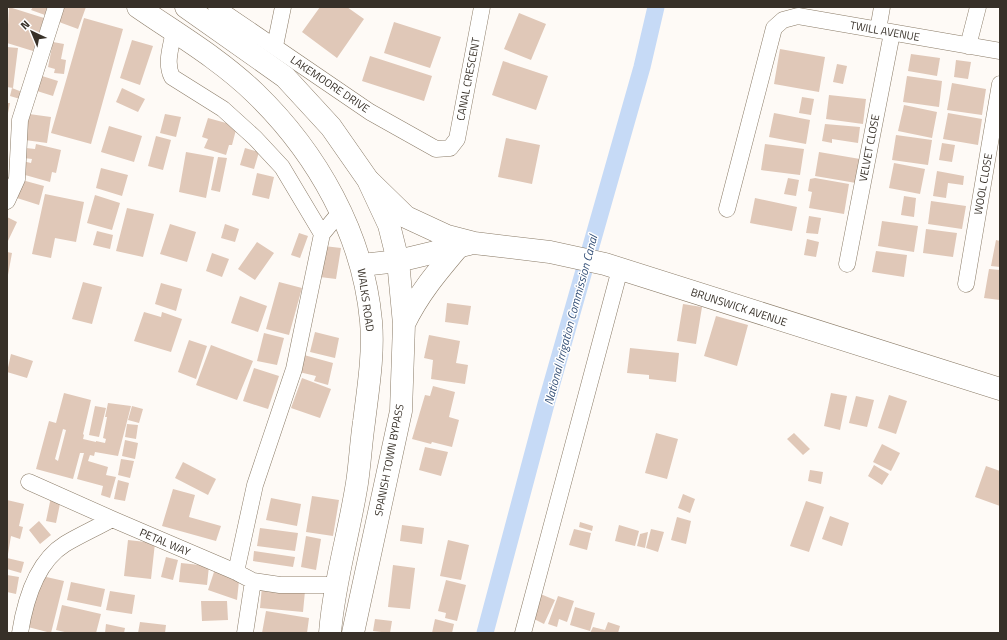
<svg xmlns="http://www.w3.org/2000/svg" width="1007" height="640" font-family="'Titillium Web',sans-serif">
	<rect width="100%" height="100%" fill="#fefaf6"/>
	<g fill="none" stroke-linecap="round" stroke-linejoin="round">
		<path stroke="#c6daf6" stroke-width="17" d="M485,633L546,404L642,67L656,7"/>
	</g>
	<path fill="#e0c8b8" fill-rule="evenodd" d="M9,7L44,18L33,51L7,43Z
		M33,7H48L45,15L31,10Z
		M64,7H86L78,29L59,22Z
		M320,7H347L364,19L337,58L302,32Z
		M519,13L546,24L531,60L504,49Z
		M84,18L123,29L91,144L51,133Z
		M394,22L441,37L430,68L384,53Z
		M132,40L153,46L140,85L120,78Z
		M53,42L64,44L61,59L66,60L64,74L54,73L55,69L48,67Z
		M7,47L18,48L13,88L7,87Z
		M780,49L825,57L819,92L774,84Z
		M911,54L940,58L937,76L908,71Z
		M370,56L432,76L424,101L362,81Z
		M956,60L971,62L968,79L954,77Z
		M503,61L548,76L536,110L492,95Z
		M837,64L847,66L843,84L833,82Z
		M42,76L58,81L53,96L37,91Z
		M907,76L942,81L939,107L903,102Z
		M952,83L986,89L982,115L947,110Z
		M12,88L22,92L20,99L10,96Z
		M122,88L145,99L138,112L116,102Z
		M829,95L866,99L863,124L826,119Z
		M802,97L814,99L811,115L799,113Z
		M7,103H10L8,113H7Z
		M904,105L937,112L932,138L898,131Z
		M774,113L810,120L806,144L769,137Z
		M948,113L982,119L978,145L943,139Z
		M29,114L51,117L47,143L25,140Z
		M165,114L181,117L176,137L160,133Z
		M208,118L237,126L232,145H229L226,155L204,148L208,139L202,137Z
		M825,124L860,127L858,143L832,139V143L822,141Z
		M109,126L142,136L134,162L101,152Z
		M896,135L932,140L928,165L892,160Z
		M156,136L171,140L163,170L148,166Z
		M506,138L540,145L532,184L498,177Z
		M942,143L955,145L952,162L939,160Z
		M36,144L61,150L56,173L52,172L50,182L18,173L22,161L31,163L32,159L24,158L26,148L35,149Z
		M765,144L804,149L800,175L761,170Z
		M245,148L259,152L254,169L240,165Z
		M186,152L214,157L206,198L179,192Z
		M819,152L860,159L856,183L815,176Z
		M218,157L227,158L220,192L211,190Z
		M894,163L925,169L920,194L889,188Z
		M101,168L128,175L122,196L96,188Z
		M937,171L964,176L963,185L948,183L946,198L933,196Z
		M257,173L274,177L269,199L252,195Z
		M788,178L799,180L796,196L784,194Z
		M815,178L849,184L844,214L809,208L812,192L808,191L810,179Z
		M22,180L44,186L39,205L17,198Z
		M45,194L84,202L76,242L55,238L51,258L32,254Z
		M95,195L120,203L112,230L87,223Z
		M904,196L916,198L914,217L901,215Z
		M755,198L797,207L792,231L750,223Z
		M931,201L966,206L962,229L928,224Z
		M127,208L154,214L143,257L116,251Z
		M809,216L821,218L818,234L806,233Z
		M7,217L17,222L7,243Z
		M882,221L918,226L914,252L878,246Z
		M170,224L196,232L187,262L160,254Z
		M225,224L239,229L235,242L221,238Z
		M926,229L957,233L953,257L923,253Z
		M97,231L113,235L110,249L93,245Z
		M299,233L308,236L300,258L291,255Z
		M807,239L819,242L816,257L804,255Z
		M996,240L1000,241V267L991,266Z
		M257,242L274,253L255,280L238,269Z
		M324,246L341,248L336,279L320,277Z
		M876,251L907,255L904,277L872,272Z
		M7,252L12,253L8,275H7Z
		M212,253L229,259L222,277L206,271Z
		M989,269L1000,270V300L984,298Z
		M83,282L102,287L92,324L72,319Z
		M279,282L302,288L289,335L266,329Z
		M161,283L182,289L176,311L155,304Z
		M240,296L267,306L258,332L231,323Z
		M447,303L471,306L468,325L445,322Z
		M683,304L702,307L696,344L677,341Z
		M144,312L161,317L162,312L182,319L171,352L134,341Z
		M716,316L748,325L737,366L704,356Z
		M315,332L339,338L335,358L310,352Z
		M264,333L284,338L277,365L257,361Z
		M429,335L460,341L456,363L468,365L465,384L431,379L433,360L424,358Z
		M189,340L207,346L196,379L178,372Z
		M211,345L253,361L237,400L196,385Z
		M630,348L679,353L676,382L649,379V375L627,373Z
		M11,354L33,361L27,378L7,372Z
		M304,355L333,363L328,385L314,381L316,376L299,372Z
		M254,368L279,376L268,409L243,401Z
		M302,378L331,389L320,418L291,408Z
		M433,386L455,392L449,417L459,420L452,447L432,442L431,444L412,439L425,395L430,396Z
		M64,393L91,400L83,434L84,435L83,439L96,442V441L105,443L106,439L103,438L107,417H105L108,403L131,406L118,456L95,452L94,456L90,455L88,461L108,467L106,475L116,477L110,498L101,495L103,486L77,479L84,453H80L73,479L36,469L49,421L56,423ZM63,429L66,430L58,461L55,459Z
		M831,393L847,396L840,430L824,426Z
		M889,395L907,401L896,434L878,428Z
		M856,396L874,400L867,427L849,423Z
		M95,406L106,408L99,437L89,435Z
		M132,406L143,409L139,423L128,420Z
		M127,424L138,425L136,439L125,437Z
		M656,433L678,439L667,479L645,473Z
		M794,433L810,449L803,455L787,439Z
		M125,440L138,443L135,459L122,456Z
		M882,444L900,453L891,471L873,462Z
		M425,447L448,452L441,476L419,470Z
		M121,459L134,461L130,478L118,475Z
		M183,462L216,479L208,495L175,478Z
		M874,465L889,474L882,485L868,476Z
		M986,466L1000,471V506L975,497Z
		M810,470L823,472L821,484L808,481Z
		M118,480L129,483L125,501L114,499Z
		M173,489L195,495L189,517L221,526L216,541L162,526Z
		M683,494L695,499L690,513L678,508Z
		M312,496L339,500L333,536L306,532Z
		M51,497L61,499L56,523L46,521Z
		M271,498L301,504L297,526L266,520Z
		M7,500L24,504L19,526L23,527L20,539L11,536L8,554Z
		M806,501L824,507L809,552L790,546Z
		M830,516L849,523L842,546L822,539Z
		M677,517L691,521L686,544L671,540Z
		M39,521L51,535L40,544L29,530Z
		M580,522L593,526L592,531L579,527Z
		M402,525L424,528L422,544L400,541Z
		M619,525L639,531L635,546L615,541Z
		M260,528L298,533L295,551L257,546Z
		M574,529L591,533L587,550L569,545Z
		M651,529L664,532L658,552L646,548Z
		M648,532L645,548L637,546L640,534Z
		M306,536L321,539L316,570L301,567Z
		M128,540L155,543L151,579L124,576Z
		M448,540L469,545L461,580L440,576Z
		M254,551L295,557L293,567L253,561Z
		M166,557L178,560L173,580L161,577Z
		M7,558L24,562L21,573L7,569Z
		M181,563L209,566L207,585L179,582Z
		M393,565L415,568L410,609L388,607Z
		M216,566L239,581L237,600L208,590Z
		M7,575L19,577L16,594L7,592Z
		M42,576L64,581L51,633L28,627Z
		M446,580L466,585L457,621L445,618L446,613L438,611Z
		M71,582L105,589L101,607L67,600Z
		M262,586L305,591L303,612L260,608Z
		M110,591L135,595L132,614L106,610Z
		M538,593L555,600L544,624L528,616Z
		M558,596L574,601L567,622L559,619L557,627L548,624Z
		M201,601H227L228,620L202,621Z
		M62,605L101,614L96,633H69L56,630Z
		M575,607L595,613L590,631L570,625Z
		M266,611L309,618L307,633H262Z
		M375,619L392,621L390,633L373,631Z
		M435,619L454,624L452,633H432Z
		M140,622L166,625L165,633H138Z
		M608,622L620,626L618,633H590L593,627L605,630Z
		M106,624L125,628L124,633H105Z"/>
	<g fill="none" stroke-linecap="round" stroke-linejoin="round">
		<defs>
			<path id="minor" d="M216,7L370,112L436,149L450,148L457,139L482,7
				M878,30L882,7
				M174,31C171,47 165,63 172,77L223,109L255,138L282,167L322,234
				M275,46L283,7
				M968,46L978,7
				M7,201L17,179L20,120L56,7
				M727,209L774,28L783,20L798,16L1000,51
				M847,264L892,33
				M966,284L1000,84
				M29,482L112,519L236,572L253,581L280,585H335
				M236,572L255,485L294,369L322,234L341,211
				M20,633C25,601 36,562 65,544C80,535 96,528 112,519
				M245,633L253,581
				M523,633L620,269"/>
			<path id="secondary" d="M369,181L406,217L447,236L474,243L550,252L605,264L1000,389
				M362,265L398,261L469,244"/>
			<path id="primary" d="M138,7C177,34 220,59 255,93C317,153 363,234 371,321C374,354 368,389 364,422C361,442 360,463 357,483C349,534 334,582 330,633
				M186,7L285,77L331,127L368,180L389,225L398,261L404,324L401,411L353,633
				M404,324C419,293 438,271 460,245"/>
		</defs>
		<use href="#minor" stroke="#8b7c68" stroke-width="17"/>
		<use href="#secondary" stroke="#8b7c68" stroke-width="23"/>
		<use href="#primary" stroke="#8b7c68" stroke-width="23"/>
		<use href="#minor" stroke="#fff" stroke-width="16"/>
		<use href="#secondary" stroke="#fff" stroke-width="22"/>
		<use href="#primary" stroke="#fff" stroke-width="22"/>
	</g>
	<g text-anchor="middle" stroke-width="3" stroke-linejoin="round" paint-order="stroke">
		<g font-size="11" fill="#373028" stroke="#fff">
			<text transform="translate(885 31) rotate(10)" y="4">TWILL AVENUE</text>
			<text transform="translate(468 79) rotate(-79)" y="4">CANAL CRESCENT</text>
			<text transform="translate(330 84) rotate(34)" y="4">LAKEMOORE DRIVE</text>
			<text transform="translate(869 148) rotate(-79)" y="4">VELVET CLOSE</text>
			<text transform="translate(983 184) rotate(-80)" y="4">WOOL CLOSE</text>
			<text transform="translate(366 300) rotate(82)" y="4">WALKS ROAD</text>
			<text transform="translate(739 307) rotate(18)" y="4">BRUNSWICK AVENUE</text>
			<text transform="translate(389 460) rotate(-79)" y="4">SPANISH TOWN BYPASS</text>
			<text transform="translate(165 542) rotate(23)" y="4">PETAL WAY</text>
		</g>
		<g font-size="12" font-style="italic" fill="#334f77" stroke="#fff">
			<text transform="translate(571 320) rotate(-75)" y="4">National Irrigation Commission Canal</text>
		</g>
	</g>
	<rect width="1007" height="640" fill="none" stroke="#373028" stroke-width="16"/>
	<g transform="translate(32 32) rotate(316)" stroke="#ffffff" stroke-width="3" paint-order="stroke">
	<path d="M0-3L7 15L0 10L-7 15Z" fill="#373028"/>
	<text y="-6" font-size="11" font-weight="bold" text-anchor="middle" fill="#373028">N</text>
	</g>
</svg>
